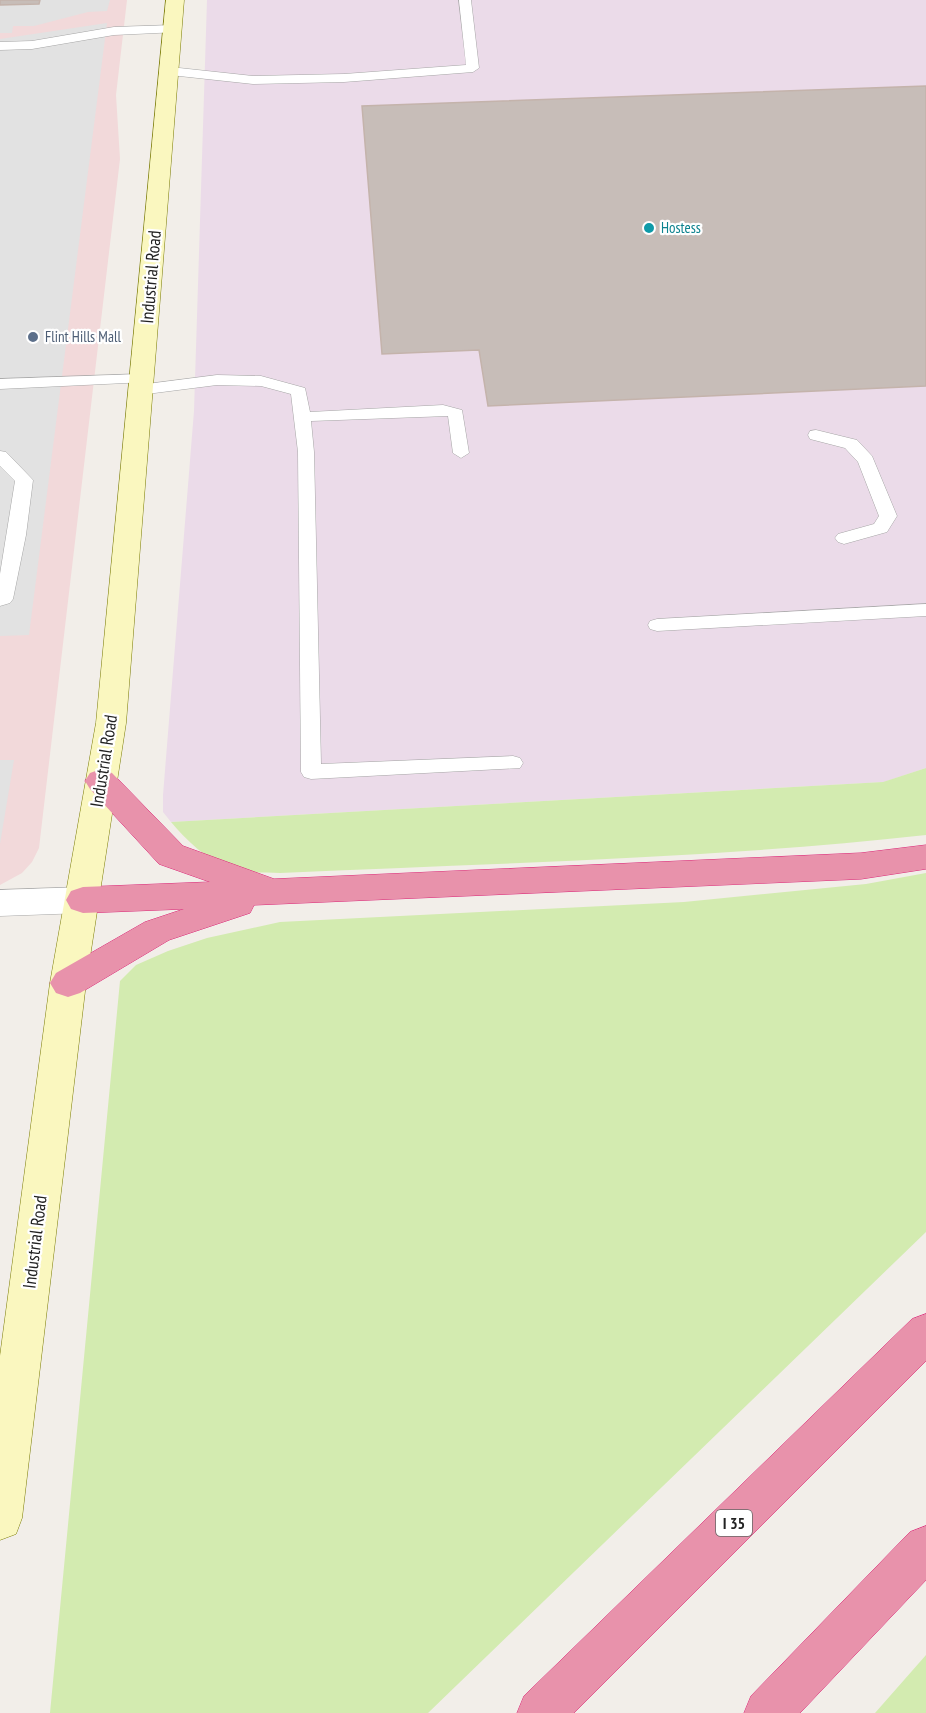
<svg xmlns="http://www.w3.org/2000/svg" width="926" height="1713" font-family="'PT Sans Narrow',sans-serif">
	<rect width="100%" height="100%" fill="#f2eee9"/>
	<path fill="#f2d9da" d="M0,0H127L116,95L120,159L39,848L32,862L22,873L0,885Z"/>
	<path fill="#ebdbe9" d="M207,0H926V768L884,782L171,822L163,812V795L194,411Z"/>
	<path fill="#d3ebb0" d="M926,768V835C712,859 495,863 280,873C263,872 244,874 229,868C206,859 186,840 171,822L883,782Z
		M926,873V1232L428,1713H50L120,981L136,965L168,951L207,938L280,922L684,902L866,884Z
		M926,1655V1713H875Z"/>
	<path fill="#e2e2e2" d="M40,0H110L107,11L88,12L34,26H13L12,33H0V5Z
		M107,23L29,635L0,636V39Z
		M0,760H14L0,844Z"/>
	<path fill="#c7bdb8" stroke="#c4b3ab" stroke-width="1.5" d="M0,0H40L39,4L0,5Z
		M926,86V386L488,406L479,350L382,354L362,106Z"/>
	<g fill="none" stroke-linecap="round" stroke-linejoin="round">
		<defs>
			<path id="service" d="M459,0H471L479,68L473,72L344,82L253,84L170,75L164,71L170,67L253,76L344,74L466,65Z
				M174,25L178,26V32L114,35L32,49L0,50V42L32,41L114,27Z
				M141,374L149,379L147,382L0,389V379Z
				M217,375L261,376L305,388L310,412L443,405L462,410L469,453L461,458L453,453L448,416L311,421L314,452L321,764L513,756L520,758L523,763L520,768L311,779L304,777L301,772L298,452L291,394L261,386L217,385L139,395L131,390L139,385Z
				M816,430L857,440L872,456L897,516L887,532L844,544L838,542L835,538L838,534L874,524L879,516L858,462L845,448L810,439L808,435L810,431Z
				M0,451L6,452L33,480L26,535L13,599L10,603L0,606V574L15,481L0,466Z
				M926,604V616L657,631L650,629L648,625L650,621L657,619Z"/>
			<path id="tertiary" d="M83,887L95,891L100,900L95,909L83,913L0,916V890Z"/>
			<path id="secondary" d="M166,0H184L126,723L86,983L22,1518L16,1534L0,1540V1356L50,983L96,723Z"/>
			<path id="motorway" d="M101,769L112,773L183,846L274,879L861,853L926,845V869L861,879L254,905L250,913L169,940L80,993L68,997L56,993L50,983L56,973L145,922L184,909L83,913L71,909L66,900L71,891L83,887L210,882L159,864L90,789L85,781L90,773Z
				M926,1314V1361L574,1713H517L524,1696L912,1319Z
				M926,1526V1580L800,1713H744L751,1696L910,1532Z"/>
		</defs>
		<use href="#service" stroke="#a6a6a6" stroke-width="1"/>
		<use href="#tertiary" stroke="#a6a6a6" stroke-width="1"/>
		<use href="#secondary" stroke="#7b7c05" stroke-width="1"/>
		<use href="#motorway" stroke="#db2a79" stroke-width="1"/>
		<use href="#service" fill="#fff" fill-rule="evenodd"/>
		<use href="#tertiary" fill="#fff" fill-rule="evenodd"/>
		<use href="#secondary" fill="#faf7bf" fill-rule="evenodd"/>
		<use href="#motorway" fill="#e892ab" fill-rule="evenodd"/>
	</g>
	<circle fill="#0f9aa8" stroke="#fff" stroke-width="2" cx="649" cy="228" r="6"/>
	<circle fill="#5c6f8a" stroke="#fff" stroke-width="2" cx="33" cy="337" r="6"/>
	<g text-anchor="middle" stroke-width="4.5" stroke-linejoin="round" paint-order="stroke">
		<g font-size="15" fill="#0d838f" stroke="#fff" text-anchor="start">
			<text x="661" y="233">Hostess</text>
		</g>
		<g font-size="15" fill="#4e5e75" stroke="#fff" text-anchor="start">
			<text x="45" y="342">Flint Hills Mall</text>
		</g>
		<rect fill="#fff" stroke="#646464" stroke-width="1.5" x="716" y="1510" width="36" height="26" rx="4.5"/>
		<g font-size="16" font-weight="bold" fill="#222">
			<text x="734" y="1529">I 35</text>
		</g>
		<g font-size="18" fill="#222" stroke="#fff">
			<text transform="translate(151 277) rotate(-85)" y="6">Industrial Road</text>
			<text transform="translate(104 761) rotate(-81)" y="6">Industrial Road</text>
			<text transform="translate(35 1242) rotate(-83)" y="6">Industrial Road</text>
		</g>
	</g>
</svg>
